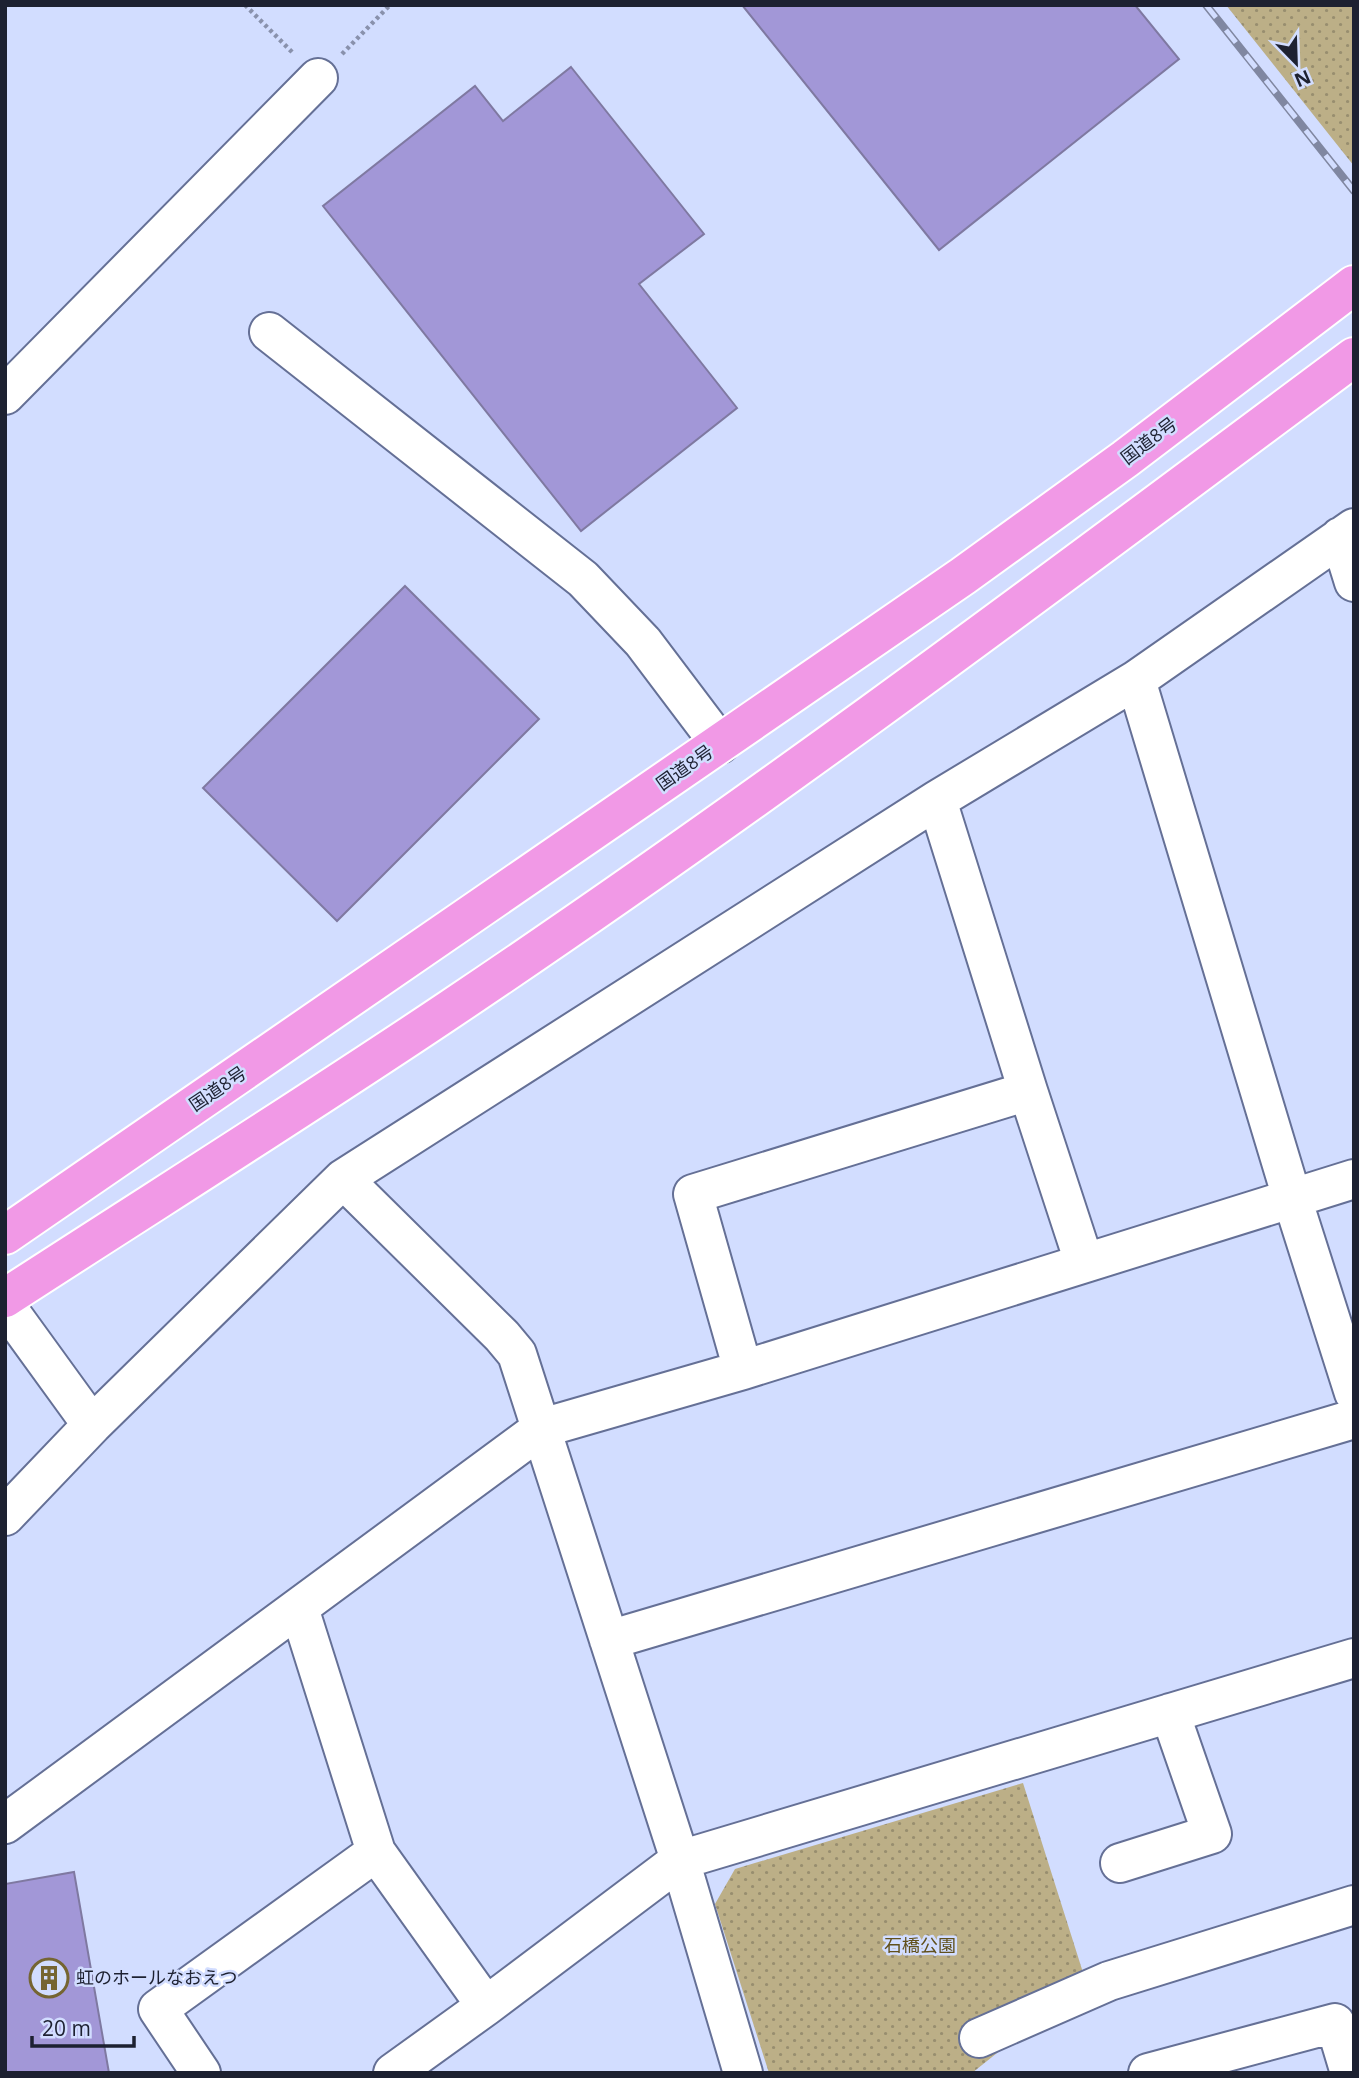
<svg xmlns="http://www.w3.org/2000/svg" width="1359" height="2078" font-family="'Open Sans','Noto Sans JP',sans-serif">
	<defs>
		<pattern id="grass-dots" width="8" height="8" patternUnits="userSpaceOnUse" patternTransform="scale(1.75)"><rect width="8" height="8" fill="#bcaf87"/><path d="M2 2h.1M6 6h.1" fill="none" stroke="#988e6f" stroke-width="1.8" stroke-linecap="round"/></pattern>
	</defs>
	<rect width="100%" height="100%" fill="#d2ddff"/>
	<path fill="url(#grass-dots)" d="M1226,5H1354V166Z
		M1023,1783L1086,1982L972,2073H769L715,1904L735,1869Z"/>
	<path fill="#a297d7" stroke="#7f79a1" stroke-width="2" d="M742,5H1135L1179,59L939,250Z
		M571,67L704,234L639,284L737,408L581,531L323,206L475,86L503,121Z
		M405,586L539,719L337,921L203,788Z
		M74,1872L109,2073H5V1884Z"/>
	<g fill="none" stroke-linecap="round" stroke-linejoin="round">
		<defs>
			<path id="minor" d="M269,332L583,579L643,642L720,744
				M5,395L318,78
				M1340,537L1354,582
				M1136,680L1292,1198L1354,1393
				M937,800L1028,1091L1084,1262
				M343,1179L502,1336L517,1354L680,1860L743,2073
				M5,1305L92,1425
				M743,1370L693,1194L1028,1091
				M5,1516L92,1425L343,1179L937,800L1136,680L1354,528
				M299,1608L376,1852L486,2006
				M609,1640L1354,1419
				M5,1824L542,1428L743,1370L1354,1179
				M1120,1863L1212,1834L1170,1713
				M979,2038L1109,1981L1354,1905
				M201,2073L158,2009L376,1852
				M393,2073L486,2006L680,1860L1354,1658
				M1148,2073L1335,2023L1350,2073"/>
			<path id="highway" d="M5,1235L963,576L1125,459L1354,285
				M5,1298C153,1202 303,1108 449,1010C758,803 1056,579 1354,357"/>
		</defs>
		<use href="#minor" stroke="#657096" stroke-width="42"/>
		<use href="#highway" stroke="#fff" stroke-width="42"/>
		<path stroke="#8991ac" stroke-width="4.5" stroke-dasharray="3.5 3.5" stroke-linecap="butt" d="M245,5L294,54
			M342,54L390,5"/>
		<use href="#minor" stroke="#fff" stroke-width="38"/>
		<use href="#highway" stroke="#f199e6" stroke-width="38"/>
		<defs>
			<path id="rail" d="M1206,5L1354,191"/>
		</defs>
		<use href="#rail" stroke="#8087a1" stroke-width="8"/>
		<use href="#rail" stroke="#d2ddff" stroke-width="5" stroke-dasharray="16" stroke-linecap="butt"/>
	</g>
	<defs>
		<symbol id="building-ring" viewBox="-11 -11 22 22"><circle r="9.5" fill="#d2ddff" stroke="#756532" stroke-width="1.5"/><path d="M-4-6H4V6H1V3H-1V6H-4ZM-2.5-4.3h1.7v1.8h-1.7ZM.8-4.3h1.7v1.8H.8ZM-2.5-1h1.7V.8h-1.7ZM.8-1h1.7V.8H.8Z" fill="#756532"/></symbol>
	</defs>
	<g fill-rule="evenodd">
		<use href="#building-ring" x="27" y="1956" width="44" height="44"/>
	</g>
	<g text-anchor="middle" stroke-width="5" stroke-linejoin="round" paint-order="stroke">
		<g font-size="18" fill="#1d2131" stroke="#d2ddff">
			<text transform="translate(1149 441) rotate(-37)" y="6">国道8号</text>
			<text transform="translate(685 768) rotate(-35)" y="6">国道8号</text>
			<text transform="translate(218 1089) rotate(-34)" y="6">国道8号</text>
		</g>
		<g font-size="18" fill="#61501c" stroke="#d2ddff">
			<text x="920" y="1952">石橋公園</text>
		</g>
		<g font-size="18" fill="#1d2131" stroke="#d2ddff" text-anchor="start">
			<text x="76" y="1984">虹のホールなおえつ</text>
		</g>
	</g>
	<rect width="1359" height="2078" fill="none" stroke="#1d2131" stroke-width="14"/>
	<g transform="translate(1296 63) rotate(157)" stroke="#d2ddff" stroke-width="5" paint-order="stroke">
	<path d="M0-5L12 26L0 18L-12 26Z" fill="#1d2131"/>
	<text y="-10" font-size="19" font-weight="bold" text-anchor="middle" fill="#1d2131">N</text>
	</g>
	<path d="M32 2036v10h102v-10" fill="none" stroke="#1d2131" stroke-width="3.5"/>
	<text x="42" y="2036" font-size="21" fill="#1d2131" stroke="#d2ddff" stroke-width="5" paint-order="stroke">20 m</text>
</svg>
